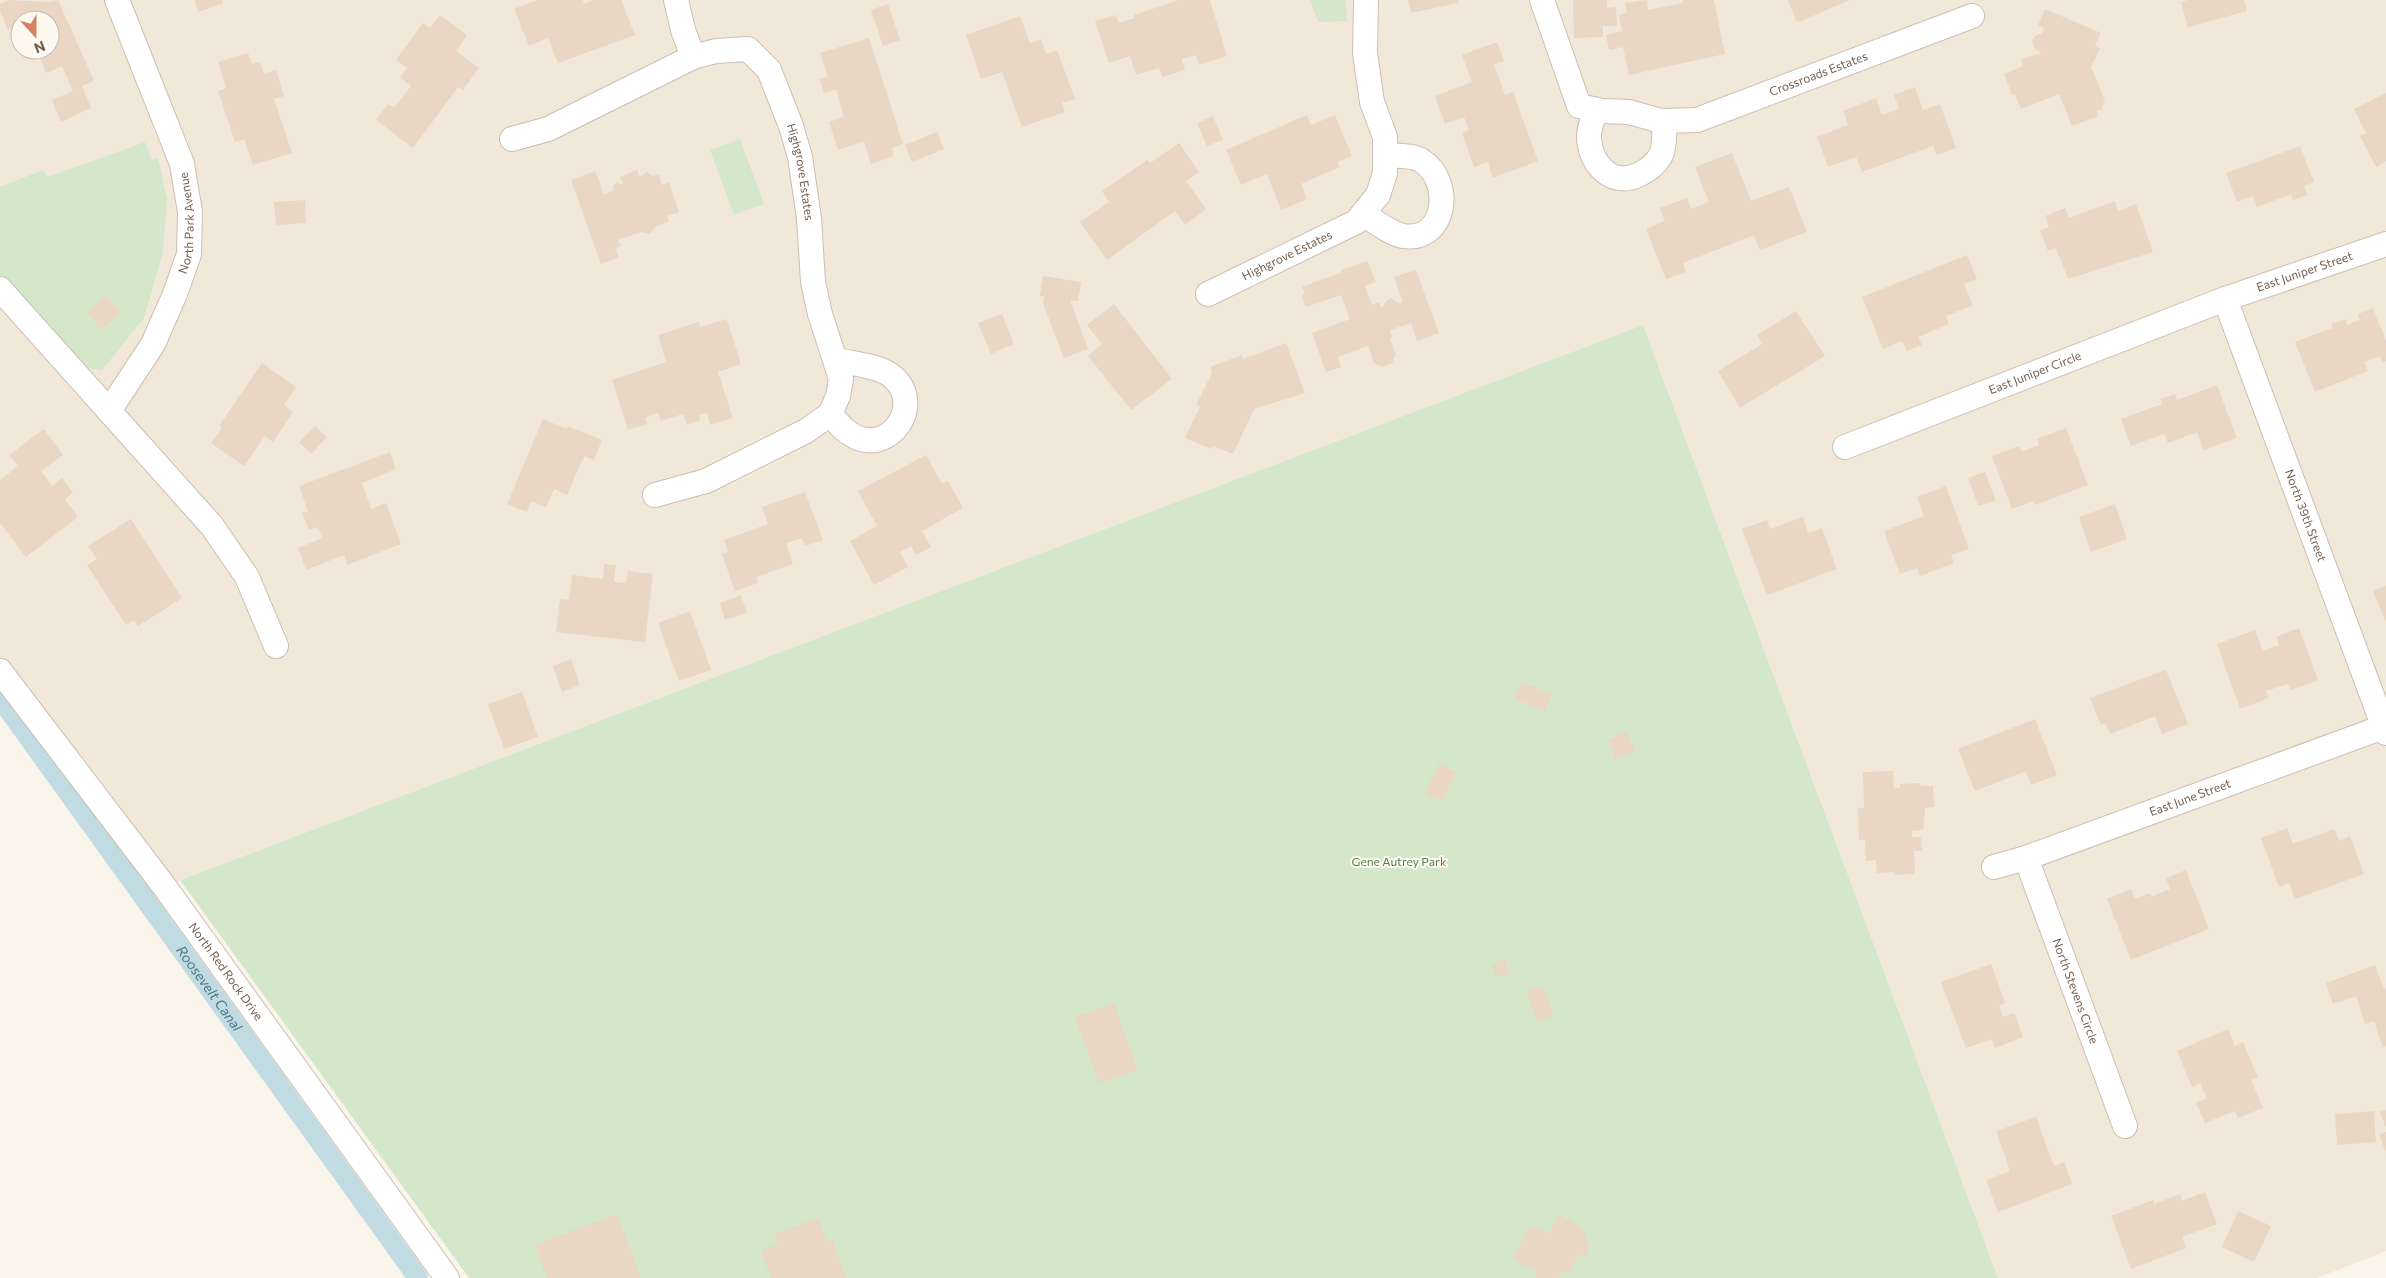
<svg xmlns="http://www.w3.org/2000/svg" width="2386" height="1278" font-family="Commissioner,sans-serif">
	<rect width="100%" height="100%" fill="#faf5eb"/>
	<path fill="#f1e8da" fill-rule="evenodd" d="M0,0H2386V1251L2317,1278H1998L1643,325L164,886L0,671ZM20,20H50V50H20Z"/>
	<path fill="#d4e7cb" d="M1310,0H1346L1347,21L1318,22Z
		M740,139L764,204L734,215L710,150Z
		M145,142L152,160L158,158L167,200L163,252L144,318L102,370L87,368L0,278V187L43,170L48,177Z
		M1643,325L1998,1278H469L180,880Z"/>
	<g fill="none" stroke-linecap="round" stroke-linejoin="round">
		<path stroke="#c1dbe2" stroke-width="20" id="s1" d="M0,698L418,1278"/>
	</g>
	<path fill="#ead6c4" d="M9,0L50,2L58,0L94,81L82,86L91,108L61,122L52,100L73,91L62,66L46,73L37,50H50V20H20V24L8,30L0,11V4Z
		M194,0H222L223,3L199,12Z
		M537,0H583L584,4L593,0H621L635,35L558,63L548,38L529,46L514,9Z
		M1179,0H1210L1227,56L1199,65L1196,55L1182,59L1185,70L1162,77L1159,68L1136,75L1130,56L1109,63L1095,21L1116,15L1118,23L1135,18L1134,15Z
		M1408,0H1458V3L1411,13Z
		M1573,0H1607V8L1616,7L1617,26H1603V37L1574,38Z
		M1647,0L1648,10L1683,3V0H1714L1725,54L1629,75L1623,47L1609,50L1606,35L1622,31L1619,15L1627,13L1625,3Z
		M1788,0H1850L1799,22L1796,21Z
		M2188,0H2244L2247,11L2188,27L2181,2Z
		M888,4L900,40L883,46L871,10Z
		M2045,9L2101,33L2095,46L2100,48L2091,67L2105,101L2101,109L2096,111L2098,116L2072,126L2059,94L2021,109L2015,94L2012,95L2004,74L2023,66L2021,59L2042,53L2035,49L2032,41L2035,36L2042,33L2045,28L2038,25Z
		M440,15L467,35L456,51L479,68L463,90L458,87L413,148L376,120L388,104L394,108L411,86L400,77L407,68L396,60L423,23L430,28Z
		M1020,16L1030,43L1041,39L1046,54L1057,50L1075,99L1062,103L1065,112L1022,127L1002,72L981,79L966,35Z
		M869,38L903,144L892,148L894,156L871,164L864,141L838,150L829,122L844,117L836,89L824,93L819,79L828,77L820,53Z
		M1497,42L1504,61L1494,64L1505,95L1513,92L1538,161L1493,178L1488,162L1474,167L1462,133L1469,130L1464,117L1445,124L1435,96L1472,82L1462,55Z
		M248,53L252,64L260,62L264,74L276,70L284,96L274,99L292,153L253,165L244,139L235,142L218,91L226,88L218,62Z
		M1915,87L1923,110L1940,104L1956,148L1937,155L1933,146L1862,172L1856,157L1828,167L1817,137L1848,125L1843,111L1876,98L1882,115L1899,109L1894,95Z
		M2386,93V161L2376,167L2360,136L2366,133L2354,109Z
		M1307,115L1311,125L1335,115L1352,156L1337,162L1340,167L1301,184L1307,199L1281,210L1267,174L1241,185L1226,150Z
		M1213,116L1223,140L1207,146L1197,123Z
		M937,132L944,149L912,162L905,145Z
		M1179,143L1199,172L1186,181L1206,209L1185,225L1175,211L1107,260L1080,222L1109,202L1102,191L1147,160L1150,163Z
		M2300,146L2314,182L2304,186L2307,195L2293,200L2291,194L2257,207L2253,196L2237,202L2226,173Z
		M1732,153L1751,201L1789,187L1807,232L1760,250L1754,235L1683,263L1686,272L1666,279L1646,229L1665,221L1660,208L1687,198L1691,209L1709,202L1695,167Z
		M637,170L640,177L647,172L653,176L659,174L662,185L669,182L679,212L667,216L669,222L656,226L650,234L641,232L618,240L621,246L615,249L619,257L601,264L571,180L595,171L604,194L613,191V186L616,183L623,184L620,177Z
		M305,200L306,223L276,225L274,202Z
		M2115,201L2118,211L2136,204L2153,252L2068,279L2056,248L2048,251L2040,230L2049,227L2045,216L2065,208L2069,218Z
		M1967,255L1977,279L1964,284L1973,305L1946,316L1949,324L1918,337L1922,345L1907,351L1902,341L1883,349L1862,297Z
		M1367,261L1376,282L1365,286L1372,305L1379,302L1382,309L1386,301L1391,298L1399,303L1403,302L1394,277L1416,270L1439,333L1417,341L1411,323L1390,330L1392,337L1390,338L1396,355L1392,363L1382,367L1374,363L1368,346L1338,357L1341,367L1326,372L1312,333L1350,319L1341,295L1306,307L1302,296L1305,294L1302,287L1342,272L1341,270Z
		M1043,276L1081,282L1078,301L1070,300L1088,349L1064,358L1043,304L1044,296H1040Z
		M107,295L121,313L101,330L86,312Z
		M1114,304L1172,379L1131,410L1088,356L1102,344L1087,325Z
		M2373,308L2386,341V361L2383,363L2380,356L2364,362L2368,371L2315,392L2295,342L2332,328L2331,324L2345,319L2347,325L2360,320L2358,314Z
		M1796,311L1825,356L1740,408L1718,371L1762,344L1757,335Z
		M1002,314L1014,344L991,354L978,323Z
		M727,319L741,364L718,372L733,418L710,425L707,413L699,415L700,420L687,425L683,414L661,421L658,413L645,418L647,424L628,430L612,380L666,362L658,335L699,322L700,327Z
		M1286,343L1305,393L1254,409L1233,454L1213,446L1211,449L1185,438L1200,407L1196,405L1212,373L1210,367L1242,355L1243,359Z
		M262,363L296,387L284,405L293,412L273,442L265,436L244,466L211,443L222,428L219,426Z
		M2217,385L2237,438L2204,450L2197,432L2168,443L2164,434L2131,446L2121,419L2162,404L2160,399L2175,394L2177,400Z
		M543,419L567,429L568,426L602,440L594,460L584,456L567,495L554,489L546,507L531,501L527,512L507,504Z
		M315,426L327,437L311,454L299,442Z
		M2066,428L2088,485L2035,505L2033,501L2012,509L1992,456L2019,446L2022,452L2039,445L2037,439Z
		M44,429L63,455L41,471L52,486L62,478L73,493L65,499L78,517L26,557L0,523V480L18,466L9,455Z
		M390,452L396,469L362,483L371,509L386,503L401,544L347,565L344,555L306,570L298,548L322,538L318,527L309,530L302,513L308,511L299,486Z
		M926,455L942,484L948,481L963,508L922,531L931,547L916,555L911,546L900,552L908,567L874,585L850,541L877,526L858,491Z
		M1985,472L1996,501L1978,506L1968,478Z
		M1946,486L1969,549L1951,555L1954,563L1920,576L1917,568L1900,574L1884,531L1924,516L1917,497Z
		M805,492L823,540L805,546L802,538L786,543L793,564L756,577L758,583L735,591L722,554L728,552L724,540L768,524L762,507Z
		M2115,504L2127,539L2091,552L2079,517Z
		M1803,517L1808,533L1822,528L1837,569L1767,595L1742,529L1767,520L1770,529Z
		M131,519L182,598L138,626L134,620L126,625L87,565L97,559L88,546Z
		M604,564L616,565L614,582L626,583L628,571L653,574L645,642L556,632L560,599L569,600L572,575L603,579Z
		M2386,586V622L2373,591Z
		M741,595L747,613L725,620L720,603Z
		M690,611L711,670L679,681L658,623Z
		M2299,628L2318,680L2291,690L2288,684L2266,691L2269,698L2240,709L2217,644L2255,630L2263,651L2279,645L2276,637Z
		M571,659L580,685L562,692L553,666Z
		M2166,670L2188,724L2162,734L2155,716L2110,734L2106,723L2101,725L2090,698Z
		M1521,682L1552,694L1545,711L1514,699Z
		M522,692L538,737L504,749L488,704Z
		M2035,719L2057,775L2031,785L2026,771L1975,791L1958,749Z
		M1627,732L1635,752L1615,759L1608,739Z
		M1439,764L1456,772L1442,801L1425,793Z
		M1893,771L1894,788H1900V784L1920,783L1921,786H1933L1934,807L1925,808L1923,830L1912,831V837H1921L1922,851H1914L1915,874L1895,875L1894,872L1877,873L1876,860L1866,861L1865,840H1859L1858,808H1864L1863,772Z
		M2287,828L2293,844L2334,829L2339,841L2350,836L2364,874L2295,899L2289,883L2279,887L2261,838Z
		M2186,870L2209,929L2131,960L2107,899L2131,889L2135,899L2150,893L2151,897L2170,889L2166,878Z
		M1505,959L1510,973L1497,978L1492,964Z
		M1991,964L2005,1003L1999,1006L2003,1017L2014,1013L2023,1037L1995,1048L1992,1039L1966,1048L1941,982Z
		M2375,965L2384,989L2386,988V1046L2383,1047L2374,1021L2365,1024L2356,996L2333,1004L2326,983Z
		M1543,985L1554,1015L1538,1022L1526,992Z
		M1114,1003L1138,1070L1099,1083L1075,1017Z
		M2228,1029L2235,1046L2243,1042L2258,1078L2251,1080L2263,1108L2238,1118L2235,1111L2205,1123L2196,1103L2207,1098L2200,1083L2192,1087L2177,1051Z
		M2386,1110V1128L2380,1112Z
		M2374,1111L2376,1142L2337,1145L2335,1114Z
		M2036,1117L2054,1166L2064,1162L2072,1184L1998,1212L1986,1180L2010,1171L1996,1131Z
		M2386,1132V1153L2379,1134Z
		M2205,1192L2217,1224L2182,1237L2186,1248L2131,1269L2111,1216L2153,1200L2154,1204L2180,1194L2182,1201Z
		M2238,1211L2271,1226L2254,1262L2222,1247Z
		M617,1214L641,1278H547L534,1245Z
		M1558,1214L1577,1224L1584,1232L1589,1248L1586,1257L1579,1254L1569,1274L1562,1271L1558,1278H1535L1537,1271L1513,1260L1529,1225L1549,1234Z
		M818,1218L827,1242L832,1240L846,1278H771L761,1251L778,1244L774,1234Z"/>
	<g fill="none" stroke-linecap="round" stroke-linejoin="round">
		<defs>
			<g id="minor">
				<path d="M676,0L683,30L693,57"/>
				<path id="s2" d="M1542,0L1579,106L1602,111L1629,112L1661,121L1697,120L1972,16"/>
				<path d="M1596,110C1593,119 1588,129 1589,139C1591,165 1612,187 1638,175C1647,171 1656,164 1661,155C1665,147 1664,131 1665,121"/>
				<path id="s3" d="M512,139L548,129L693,57L716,51L748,49L769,70L791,126L800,157L809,218L813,282L820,314L841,379L838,396L830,414L806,431L706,481L655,495"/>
				<path d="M1363,214C1375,221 1389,233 1403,236C1446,243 1454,182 1422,161C1414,155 1395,156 1385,155"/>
				<path d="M0,289L212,526L247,577L276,646"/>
				<path id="s4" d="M1208,294L1356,222L1378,195L1385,173V137L1372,102L1365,53L1366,0"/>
				<path id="s5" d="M2225,299L2386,733"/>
				<path id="s6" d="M109,411L153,344L175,294L189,254L190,212L182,164L117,0"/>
				<path d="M830,414C836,420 842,429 849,433C888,461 929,402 889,374C875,365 853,364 837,360"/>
				<path id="s7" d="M1845,447L2225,299L2386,244"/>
				<path id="s8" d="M0,671L164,886L447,1278"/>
				<path id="s9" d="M2026,858L2125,1126"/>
				<path id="s10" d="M1994,867L2026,858L2386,726"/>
			</g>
		</defs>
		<use href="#minor" stroke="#ccbeb2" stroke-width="26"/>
		<use href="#minor" stroke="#fff" stroke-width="24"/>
	</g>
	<g text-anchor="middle" stroke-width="4" stroke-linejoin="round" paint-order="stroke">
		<g font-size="12" fill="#735f51" stroke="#fdf9f1">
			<text dy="4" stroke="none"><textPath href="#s2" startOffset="362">Crossroads Estates</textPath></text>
			<text dy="4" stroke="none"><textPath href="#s3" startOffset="392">Highgrove Estates</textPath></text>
			<text dy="4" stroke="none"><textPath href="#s6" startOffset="208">North Park Avenue</textPath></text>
			<text dy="4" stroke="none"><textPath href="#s4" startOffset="88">Highgrove Estates</textPath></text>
			<text dy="4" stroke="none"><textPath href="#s7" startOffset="492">East Juniper Street</textPath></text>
			<text dy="4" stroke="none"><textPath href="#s7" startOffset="204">East Juniper Circle</textPath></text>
			<text dy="4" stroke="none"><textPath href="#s5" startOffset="231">North 39th Street</textPath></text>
			<text dy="4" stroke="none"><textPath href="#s10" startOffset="208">East June Street</textPath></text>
			<text dy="4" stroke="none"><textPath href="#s8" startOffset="376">North Red Rock Drive</textPath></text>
			<text dy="4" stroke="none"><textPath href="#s9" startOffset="142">North Stevens Circle</textPath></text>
		</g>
		<g font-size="12" fill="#587c4d" stroke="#fdf9f1">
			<text x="1399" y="866">Gene Autrey Park</text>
		</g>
		<g font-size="14" font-style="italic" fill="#4d7683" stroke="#fdf9f1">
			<text dy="5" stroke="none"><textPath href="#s1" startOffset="358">Roosevelt Canal</textPath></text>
		</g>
	</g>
	<g transform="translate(35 35) rotate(159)"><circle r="24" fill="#fdf9f1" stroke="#c6bbb1"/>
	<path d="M0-4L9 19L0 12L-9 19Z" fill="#d58260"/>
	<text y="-8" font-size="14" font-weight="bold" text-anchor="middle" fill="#735f51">N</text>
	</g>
</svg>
